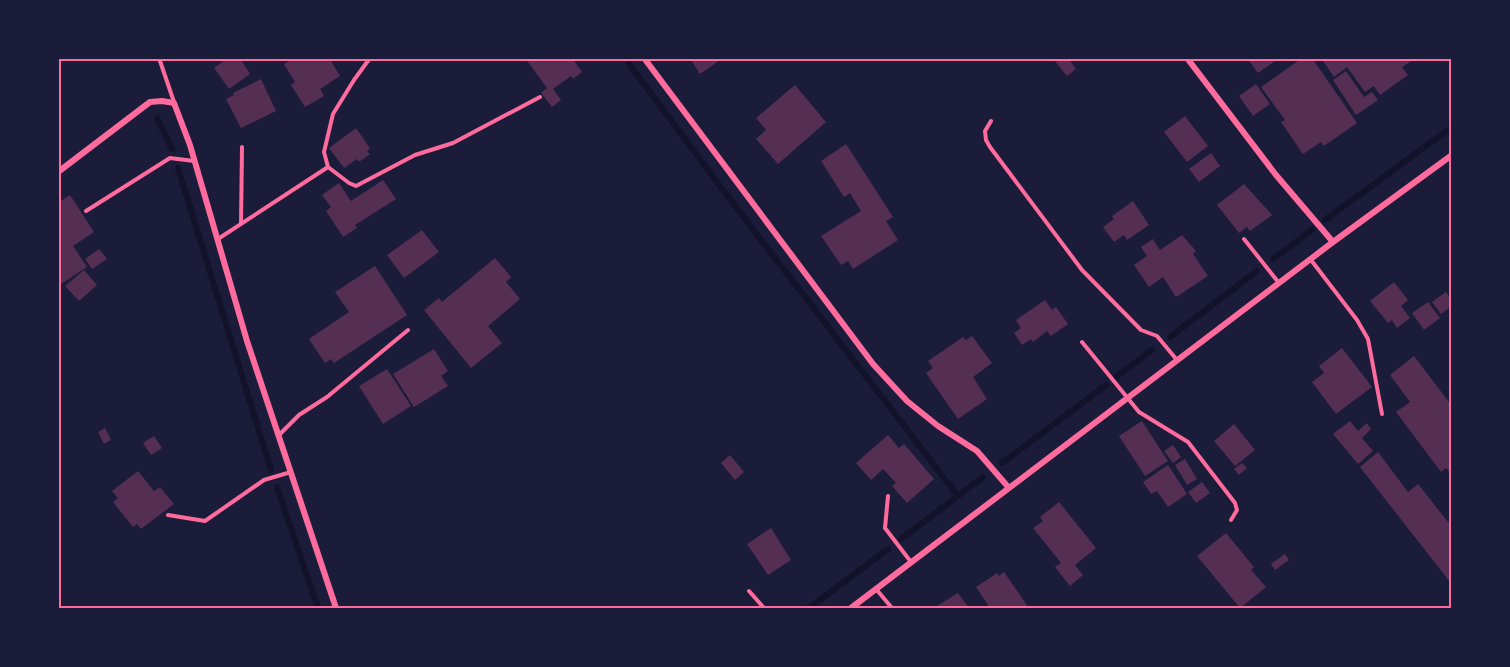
<svg xmlns="http://www.w3.org/2000/svg" width="1510" height="667" font-family="Ubuntu,sans-serif">
	<rect width="100%" height="100%" fill="#1b1b3a"/>
	<g fill="none" stroke-linecap="round" stroke-linejoin="round">
		<path stroke="#12122b" stroke-width="6" d="M629,64L719,185L958,496
			M157,118L172,149
			M178,168L271,470
			M1325,220L1452,127
			M1273,259L1312,230
			M1170,337L1257,271
			M1116,377L1152,350
			M1002,463L1106,385
			M277,487L318,608
			M901,539L983,477
			M809,608L888,549"/>
	</g>
	<path fill="#542f53" d="M228,58H240L250,74L229,89L214,68Z
		M293,58L310,60L329,58L340,76L320,89L324,96L305,107L291,85L295,82L284,64Z
		M525,58H572L582,72L573,79L571,76L553,89L561,100L552,107L541,93L547,88Z
		M690,58H723L700,74Z
		M1056,58H1068L1076,69L1067,76L1054,60Z
		M1247,58H1279L1258,73Z
		M1302,58H1312L1357,123L1324,146L1321,142L1303,154L1281,122L1285,120L1261,87Z
		M1321,58H1409L1411,61L1402,67L1408,75L1380,95L1374,86L1365,92L1347,67L1334,77Z
		M1346,71L1364,97L1372,92L1378,100L1356,115L1333,80Z
		M261,79L276,111L241,128L226,99L234,95L233,93Z
		M1256,84L1270,104L1253,116L1239,96Z
		M795,85L826,122L778,164L756,139L766,130L756,118Z
		M1185,116L1208,146L1187,162L1164,132Z
		M356,128L370,148L367,151L370,154L359,162L357,159L344,168L329,148Z
		M846,144L893,217L886,221L898,240L853,269L848,261L841,265L821,236L861,211L850,193L844,197L821,161Z
		M1211,153L1220,166L1199,182L1189,169Z
		M383,180L396,199L355,225L357,228L343,237L326,211L331,207L322,195L339,183L351,201Z
		M1244,184L1272,215L1250,231L1247,227L1239,233L1217,205Z
		M70,195L94,232L73,246L87,267L58,286V203Z
		M1133,201L1149,225L1127,240L1124,235L1114,242L1103,227L1114,219L1112,216Z
		M422,230L439,252L404,278L387,255Z
		M1182,235L1196,251L1193,254L1208,276L1176,297L1163,277L1149,287L1134,265L1147,256L1141,247L1153,239L1160,250Z
		M99,249L107,259L92,269L85,259Z
		M495,258L511,277L506,282L520,299L488,326L502,343L471,368L424,310L439,298L442,302Z
		M375,266L407,315L334,363L331,359L325,363L309,339L349,312L335,292Z
		M84,270L97,285L79,301L65,286Z
		M1394,282L1408,300L1401,306L1410,318L1397,328L1392,320L1388,323L1370,301Z
		M1446,292L1452,300V306L1441,314L1432,302Z
		M1045,300L1052,310L1056,307L1068,324L1051,336L1047,331L1033,342L1031,339L1022,345L1014,333L1021,328L1016,320Z
		M1428,302L1440,318L1424,330L1412,313Z
		M972,336L992,363L973,377L987,399L958,419L926,373L933,368L928,361L963,337L966,340Z
		M1342,348L1372,387L1336,414L1312,382L1324,373L1319,366Z
		M434,349L448,371L441,376L448,386L414,407L393,374Z
		M1414,356L1452,406V475L1446,468L1441,472L1396,412L1410,402L1390,375Z
		M387,369L411,406L383,424L359,386Z
		M1142,421L1168,461L1145,476L1119,436Z
		M1350,421L1358,431L1367,423L1371,429L1362,438L1373,451L1358,464L1333,434Z
		M1234,424L1255,450L1235,466L1214,441Z
		M105,428L111,440L104,444L98,432Z
		M888,435L899,448L904,444L934,479L907,503L892,486L896,483L883,469L871,480L856,463Z
		M154,436L162,448L151,455L143,443Z
		M1173,445L1181,457L1173,463L1164,451Z
		M1378,452L1408,492L1418,484L1452,527V581L1450,582L1360,467Z
		M730,455L744,472L735,480L721,463Z
		M1185,459L1197,479L1187,485L1175,465Z
		M1242,463L1247,468L1239,475L1234,469Z
		M1168,465L1187,494L1168,507L1157,491L1151,494L1143,482Z
		M138,471L154,491L160,487L174,504L141,529L137,524L133,527L113,502L118,498L112,491Z
		M1202,482L1210,493L1196,503L1188,492Z
		M1059,502L1096,548L1075,565L1083,575L1070,586L1055,567L1061,563L1033,528L1043,521L1040,517Z
		M771,528L791,560L768,575L747,544Z
		M1226,533L1254,567L1251,570L1266,587L1240,608L1197,556Z
		M1285,554L1289,560L1275,570L1271,564Z
		M1004,572L1029,608H990L976,587L997,573L999,576Z
		M958,593L969,608H934Z"/>
	<g fill="none" stroke-linecap="round" stroke-linejoin="round">
		<path stroke="#ff6b9d" stroke-width="4" d="M159,58L174,102
			M991,121L985,131L986,140L990,147L1082,270L1141,330L1157,336L1177,360
			M328,167L324,152L333,114L354,80L370,58
			M86,211L170,158L194,161
			M241,223L242,147
			M218,239L328,167L349,183L356,186L415,155L453,143L540,97
			M1244,239L1279,283
			M1311,260L1357,320L1368,339L1382,414
			M1082,342L1139,412L1188,442L1235,503L1237,510L1231,520
			M279,435L299,415L327,397L408,330
			M888,496L885,528L911,562
			M168,515L205,521L264,480L291,472
			M876,589L892,608
			M749,591L764,608"/>
		<path stroke="#ff6b9d" stroke-width="6" d="M644,58L873,364L907,401L938,426L977,451L1009,488
			M1187,58L1276,175L1333,242
			M58,172L150,102L162,101L174,103L190,145L247,341L336,608
			M851,608L1333,242L1452,155"/>
	</g>
	<rect width="1510" height="667" fill="none" stroke="#1b1b3a" stroke-width="120"/>
	<rect x="60" y="60" width="1390" height="547" fill="none" stroke="#ff6b9d" stroke-width="2"/>
</svg>
